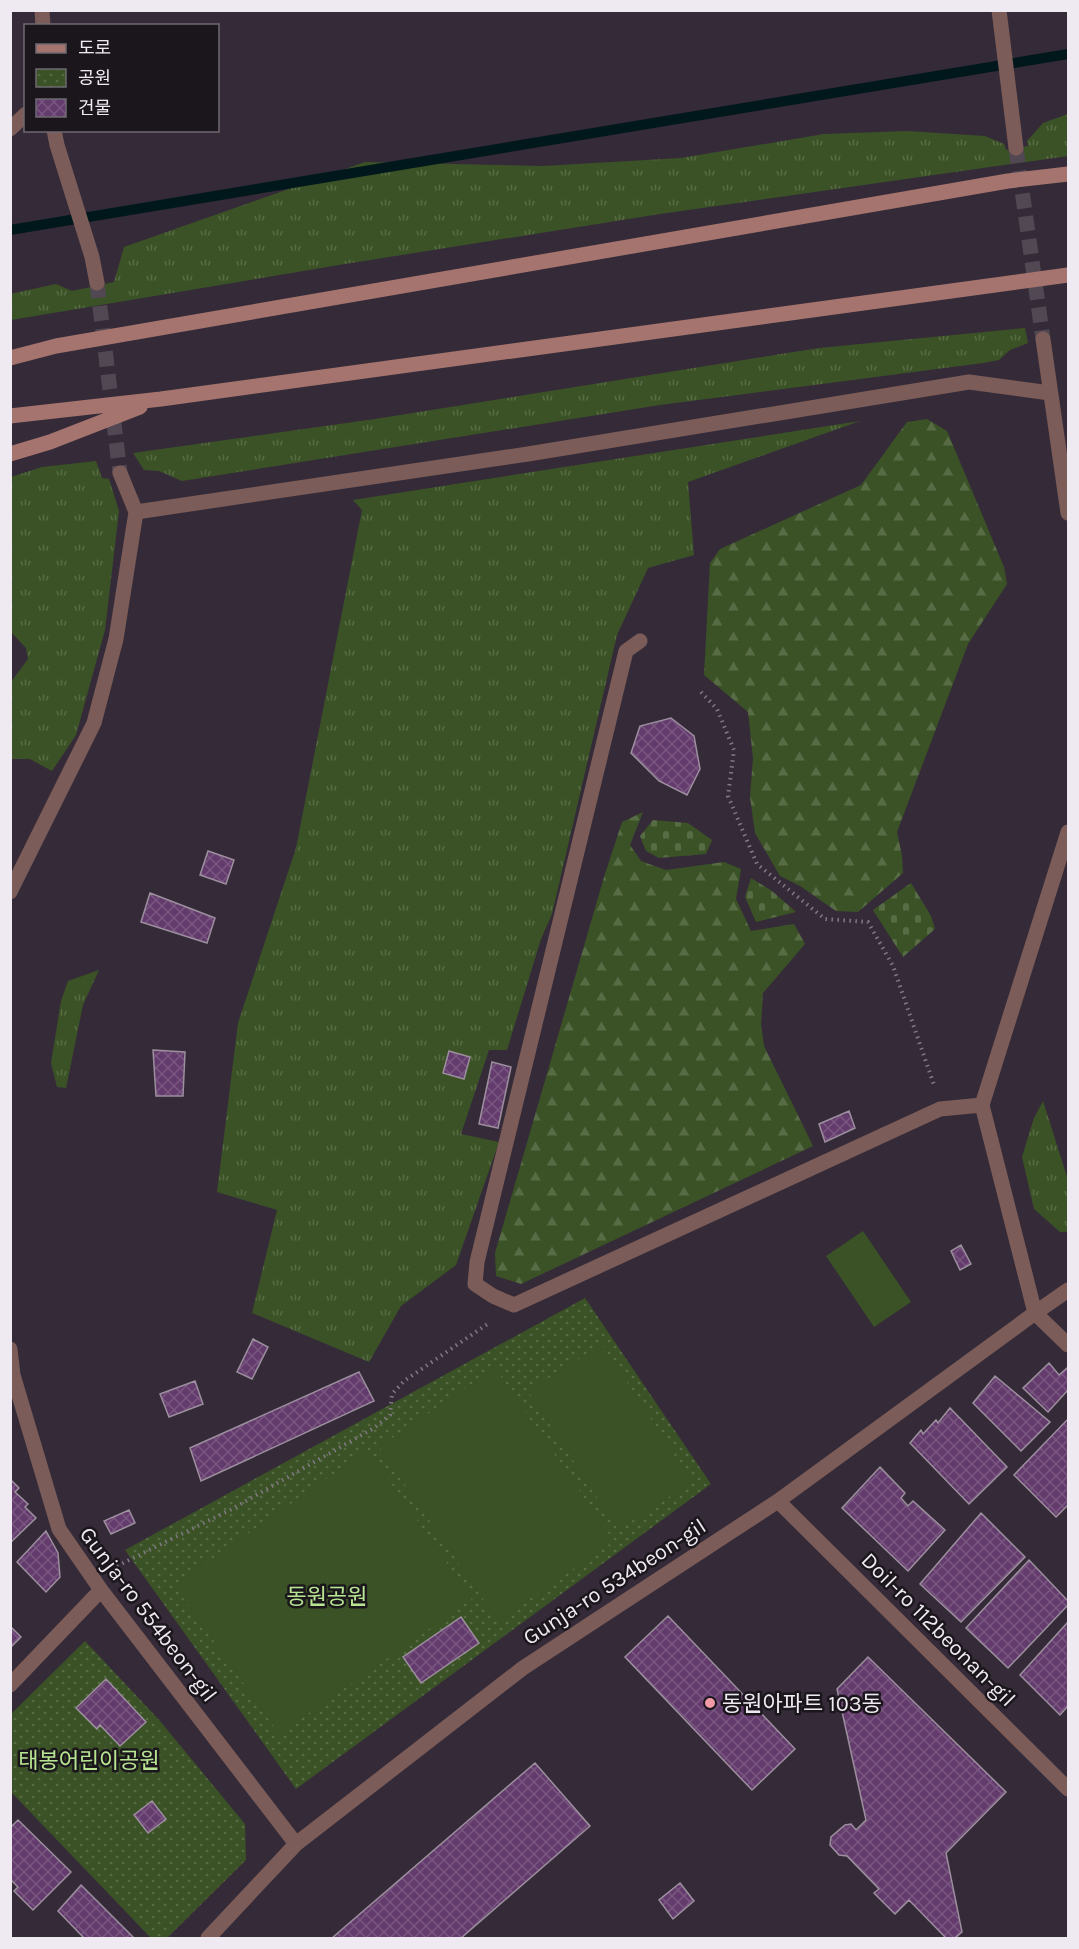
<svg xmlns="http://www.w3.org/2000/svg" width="1079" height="1949" font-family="Karla,'Noto Sans KR',sans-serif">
	<defs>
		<pattern id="grass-tufts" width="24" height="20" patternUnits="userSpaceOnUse" patternTransform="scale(1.5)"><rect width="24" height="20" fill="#3a5225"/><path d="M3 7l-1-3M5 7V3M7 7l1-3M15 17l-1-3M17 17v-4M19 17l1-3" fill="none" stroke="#576b45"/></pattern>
		<pattern id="forest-firs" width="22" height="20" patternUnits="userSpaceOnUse" patternTransform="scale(1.5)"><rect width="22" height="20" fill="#3a5225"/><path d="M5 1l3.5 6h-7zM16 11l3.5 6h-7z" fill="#576b45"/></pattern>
		<pattern id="cemetery-stones" width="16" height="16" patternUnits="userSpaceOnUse" patternTransform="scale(1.5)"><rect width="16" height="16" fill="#3a5225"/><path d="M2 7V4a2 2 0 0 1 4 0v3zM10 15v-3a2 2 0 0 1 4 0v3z" fill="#576b45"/></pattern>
		<pattern id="park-dots" width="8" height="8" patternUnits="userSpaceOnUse" patternTransform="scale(1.5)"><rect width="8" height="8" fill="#3a5225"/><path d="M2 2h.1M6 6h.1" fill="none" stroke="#576b45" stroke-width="1.8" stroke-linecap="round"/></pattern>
		<pattern id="building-cross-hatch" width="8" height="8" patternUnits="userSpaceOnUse" patternTransform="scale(1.5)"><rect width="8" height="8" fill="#633b6c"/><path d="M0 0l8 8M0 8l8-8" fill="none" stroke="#7a5781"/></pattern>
	</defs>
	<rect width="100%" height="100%" fill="#352b38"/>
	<path fill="url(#grass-tufts)" d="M1068,114V156L660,214L345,264L11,320L10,294L56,284L72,291L114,282L124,247L365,162L543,166L681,158L824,134L907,131L985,136L1004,144L1006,150L1028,146L1027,141L1043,123Z
		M1025,328L1028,343L1010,350L999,360L983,363L660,405L182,481L159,471L144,470L133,453L375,419L819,348Z
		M860,421L688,482L694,555L648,568L617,635L552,914L541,939L507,1050H489L461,1134L499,1142L456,1265L401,1306L369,1362L252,1313L277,1210L217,1192L238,1023L296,848L362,510L353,500Z
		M96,461L102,478L109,479L119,511L105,630L76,735L52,771L30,759H11V682L28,659L26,648L11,632V477L42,467Z
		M99,970L83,1005L66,1088L57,1087L51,1063L61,1001L68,981Z
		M1043,1101L1068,1180V1232H1060L1034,1209L1022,1157L1034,1118Z"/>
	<path fill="url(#forest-firs)" d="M927,419L947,431L1004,567L1007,584L968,644L897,832L902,856L903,873L858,912L836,911L800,886L780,876L755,833L750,797L753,758L748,712L704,675L710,563L720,549L861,485L907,422Z
		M643,812L630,845L641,861L666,870L724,862L741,869L736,899L751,931L794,924L805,944L763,993L761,1024L764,1046L813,1146L521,1284L496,1276L495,1253L604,877L622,822Z"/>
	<path fill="url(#cemetery-stones)" d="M653,820L688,823L712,840L706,854L659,858L646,851L640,836Z
		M751,878L772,891L796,912L756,922L745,897Z
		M911,883L931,916L935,929L903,957L873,910Z"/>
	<path fill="url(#park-dots)" d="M585,1298L711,1484L296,1789L125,1550Z
		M85,1641L160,1721L245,1824L246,1860L167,1938H151L11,1792V1714Z"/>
	<path fill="#3a5225" d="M863,1231L911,1302L874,1327L826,1256Z
		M602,1344L692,1482L618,1530L528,1391Z
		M495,1368L614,1541L498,1621L379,1447Z
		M368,1450L472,1599L279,1734L174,1585Z"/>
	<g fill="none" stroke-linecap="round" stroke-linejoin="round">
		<path stroke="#00181b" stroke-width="10" d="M10,230L1068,54"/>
	</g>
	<path fill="url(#building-cross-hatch)" stroke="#9c8f9e" stroke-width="1.5" d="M671,718L694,736L700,769L687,795L659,781L631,753L640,726Z
		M208,851L234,860L226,884L200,875Z
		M150,893L215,918L207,943L141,922Z
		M153,1050L185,1052L183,1096H156Z
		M449,1051L470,1057L464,1079L443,1073Z
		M492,1062L511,1067L498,1128L479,1124Z
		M849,1111L855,1128L825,1142L819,1124Z
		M961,1245L971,1264L960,1270L951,1251Z
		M253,1339L268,1347L252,1379L237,1372Z
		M1049,1363L1059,1375L1067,1368L1068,1369V1390L1048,1412L1023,1388Z
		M359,1372L374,1401L201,1481L190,1448Z
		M995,1376L1050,1422L1021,1451L973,1403Z
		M195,1381L203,1404L169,1417L160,1394Z
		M950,1408L1007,1467L969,1504L910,1443L921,1430L923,1434L936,1420L938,1423Z
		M1068,1419V1505L1056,1517L1014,1475Z
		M880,1467L905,1493L901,1498L908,1506L913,1501L945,1530L908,1571L842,1508Z
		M10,1479L19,1488L15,1492L28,1504L25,1507L36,1518L10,1543Z
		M129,1510L135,1523L111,1534L104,1521Z
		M981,1513L1025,1557L961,1622L920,1584Z
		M46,1531L58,1553L60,1577L46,1592L17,1562Z
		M1029,1560L1068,1601V1605L1008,1668L966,1628Z
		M668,1616L795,1749L752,1790L625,1657Z
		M461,1617L479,1643L421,1683L403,1657Z
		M1068,1622V1706L1060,1715L1020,1675Z
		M10,1626L21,1637L10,1648Z
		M868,1657L1006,1792L946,1853L962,1932L955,1938H946L909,1900L895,1914L874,1893L879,1889L847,1856L839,1855L830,1845L831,1837L845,1825L851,1824L856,1830L866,1820L837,1689Z
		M106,1679L146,1722L120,1746L100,1725L97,1729L76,1708Z
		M535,1763L590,1826L461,1938H332Z
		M152,1801L166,1819L148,1833L134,1815Z
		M18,1820L71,1872L33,1910L14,1891L18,1887L10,1879V1828Z
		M680,1883L694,1901L673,1919L659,1900Z
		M81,1885L134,1938H84L58,1911Z"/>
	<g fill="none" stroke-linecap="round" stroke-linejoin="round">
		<path stroke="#514854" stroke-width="15" stroke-dasharray="15 8" stroke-linecap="butt" d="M1016,148L1043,339
			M97,283L120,473"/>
		<path stroke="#817984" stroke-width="4" stroke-dasharray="1.5 4.5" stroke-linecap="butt" d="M701,692L717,709L734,750L728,796L757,864L825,919L868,922L893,966L934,1085
			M117,1566L230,1510L374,1428L390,1415L392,1394L404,1381L489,1323"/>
		<path stroke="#7b5c58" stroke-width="15" d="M640,641L626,651L477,1262L475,1284L493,1296L514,1305L940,1109L982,1105"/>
		<path stroke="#7b5c58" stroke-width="15" d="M42,10L43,26
			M999,10L1016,148
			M10,129L26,114
			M54,130L57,145L92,257L97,283
			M1043,339L1068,513
			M136,512L528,454L969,382L1050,393
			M10,892L94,723L116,639L136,512L120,473
			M1035,1313L982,1105L1068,832
			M1035,1313L1068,1345
			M10,1349L13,1375L59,1529L101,1590L296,1844
			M778,1501L1068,1789
			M10,1685L101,1590
			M208,1938L296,1844L523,1668L778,1501L1035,1313L1068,1290"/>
		<path stroke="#a5746e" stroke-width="15" d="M10,358L56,346L1008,181L1068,174
			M10,416L161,399L1068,275
			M10,454L50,442L140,407"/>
	</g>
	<circle fill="#f39aa9" stroke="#1a161c" stroke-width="2" cx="710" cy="1703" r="6"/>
	<g text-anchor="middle" stroke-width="5" stroke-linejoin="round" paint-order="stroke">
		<g font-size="22" fill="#efe9f1" stroke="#1a161c">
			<text transform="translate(614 1581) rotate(-33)" y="8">Gunja-ro 534beon-gil</text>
			<text transform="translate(149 1614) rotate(53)" y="8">Gunja-ro 554beon-gil</text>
			<text transform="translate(939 1629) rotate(45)" y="8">Doil-ro 112beonan-gil</text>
		</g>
		<g font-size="22" fill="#b7e591" stroke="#1a161c">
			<text x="327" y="1604">동원공원</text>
			<text x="89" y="1768">태봉어린이공원</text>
		</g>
		<g font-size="22" fill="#efe9f1" stroke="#1a161c" text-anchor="start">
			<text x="722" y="1711">동원아파트 103동</text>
		</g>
	</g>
	<rect width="1079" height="1949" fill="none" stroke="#efe9f1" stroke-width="24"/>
	<rect x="24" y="24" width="195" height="108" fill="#1a161c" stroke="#6f6a71" stroke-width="1.5"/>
	<rect x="36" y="44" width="30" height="9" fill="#a5746e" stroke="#6f6a71" stroke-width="1.5"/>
	<text x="78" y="54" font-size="18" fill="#efe9f1">도로</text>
	<rect x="36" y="69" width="30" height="18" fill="url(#park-dots)" stroke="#6f6a71" stroke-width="1.5"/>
	<text x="78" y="84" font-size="18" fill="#efe9f1">공원</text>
	<rect x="36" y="99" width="30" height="18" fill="url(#building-cross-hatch)" stroke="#6f6a71" stroke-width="1.5"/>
	<text x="78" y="114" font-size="18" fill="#efe9f1">건물</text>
</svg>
